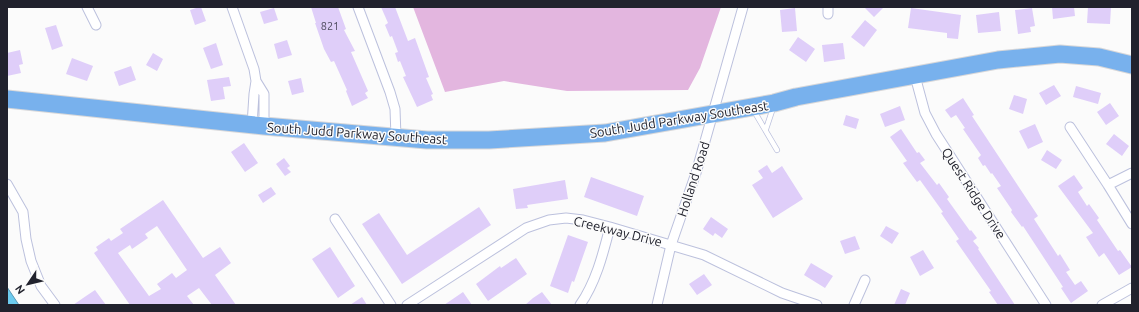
<svg xmlns="http://www.w3.org/2000/svg" width="1139" height="312" font-family="Ubuntu,sans-serif">
	<rect width="100%" height="100%" fill="#fbfbfb"/>
	<path fill="#e3b6df" d="M413,7H721L700,68L688,90L567,91L504,81L445,92Z"/>
	<path fill="#6dcbef" stroke="#5698b5" d="M7,287L19,305H7Z"/>
	<path fill="#dfcef9" fill-rule="evenodd" d="M199,7H201L206,21L195,25L190,10Z
		M311,7H338L346,29L344,30L355,51L351,52L368,91L365,93L368,98L352,106L346,91L347,90L334,61L331,62L324,49L315,23H316Z
		M381,7H395L408,41L415,38L429,77L426,78L433,94L431,95L433,100L417,107L403,77L406,76L400,61L398,62L395,53L398,52L392,36L390,37L385,25L388,23Z
		M864,7H884L874,17Z
		M1052,7H1074L1075,16L1053,19Z
		M1088,7H1111L1110,24L1087,23Z
		M274,8L278,20L264,24L260,12Z
		M795,8L797,31L782,32L780,10Z
		M911,8L961,15L958,39L947,38V33L908,28Z
		M1032,8L1035,26L1030,27L1031,32L1018,34L1015,10Z
		M999,12L1001,31L978,33L976,15Z
		M865,20L877,30L864,47L851,37Z
		M56,25L63,46L52,50L45,28Z
		M798,37L815,49L806,62L789,50Z
		M287,40L292,55L278,59L274,44Z
		M216,43L223,65L211,69L203,48Z
		M843,43L845,59L824,62L822,45Z
		M20,50L23,64L19,65L21,73L7,76V53Z
		M153,53L163,59L157,71L146,65Z
		M72,58L93,66L87,81L66,74Z
		M131,66L136,80L119,86L114,72Z
		M229,77L231,86L223,87L225,99L211,101L207,80Z
		M301,78L304,92L292,95L288,81Z
		M1054,85L1061,96L1046,105L1039,93Z
		M1076,86L1101,93L1098,104L1073,97Z
		M1014,95L1027,99L1023,114L1009,109Z
		M963,98L974,115L972,116L1038,216L1034,219L1058,256L1060,254L1070,270L1066,272L1075,285L1081,281L1088,291L1071,303L1061,288L1063,287L1023,226L1022,227L1011,212L1012,210L997,188L1001,186L992,173L991,174L985,165L983,166L978,158L981,155L963,129L965,128L956,115L951,118L945,110Z
		M1110,103L1119,116L1106,125L1097,112Z
		M900,106L905,120L885,127L880,114Z
		M846,115L859,119L856,129L843,125Z
		M1035,124L1043,142L1028,149L1019,131Z
		M901,129L917,153L919,152L925,160L920,163L937,185L939,183L949,197L947,199L970,231L971,230L977,238L973,241L979,248L978,249L1015,305H998L989,292L991,291L956,241L959,239L941,213L943,212L920,180L917,182L903,163L907,161L890,137Z
		M1114,134L1129,146L1122,156L1106,144Z
		M244,143L258,163L245,172L231,152Z
		M1047,150L1062,160L1056,169L1041,160Z
		M284,158L290,166L287,168L291,172L285,176L276,164Z
		M767,165L772,173L782,166L803,199L773,218L752,185L763,178L758,171Z
		M1074,175L1083,188L1078,192L1087,206L1089,204L1099,218L1097,220L1118,251L1120,250L1132,267L1119,275L1104,253L1099,257L1086,237L1093,233L1058,186Z
		M591,177L644,196L637,216L584,197Z
		M565,180L568,199L527,205L528,208L516,209L513,189Z
		M271,187L276,194L263,203L258,195Z
		M163,200L203,258L220,247L231,263L215,275L236,305H212L199,288L187,296L194,305H130L94,253L98,250L96,247L109,238L111,241L123,233L120,229ZM157,226L187,270L176,278L172,273L157,284L161,289L149,296L118,253L130,245L132,249L148,238L145,234Z
		M479,207L491,225L402,284L362,224L379,213L407,255Z
		M711,217L728,229L722,238L715,233L713,236L703,229Z
		M886,226L899,233L892,244L880,236Z
		M568,235L588,242L574,282L572,281L568,293L550,286Z
		M855,236L860,249L845,254L840,241Z
		M330,247L355,286L338,298L312,259Z
		M923,250L934,268L920,276L910,257Z
		M516,258L527,274L488,301L476,284L500,266L501,268Z
		M811,263L833,276L825,288L804,275Z
		M704,274L712,285L697,295L689,284Z
		M901,289L910,293L905,305H894Z
		M95,290L106,305H73L86,296Z
		M463,292L472,305H444Z
		M542,292L552,305H525L533,298Z
		M362,297L367,305H350Z"/>
	<g fill="none" stroke-linecap="round" stroke-linejoin="round">
		<defs>
			<path id="lane" d="M754,111L777,150
				M766,129L773,108"/>
			<path id="street" d="M87,7L96,25
				M232,7L254,69L256,81L264,94V126
				M358,7L390,92L395,109L396,137
				M828,7V14
				M915,76L925,113L936,134L1046,305
				M252,125L254,94L256,81
				M1070,127L1108,185L1132,224
				M7,184L23,212L26,239L31,261L41,286L55,305
				M1108,185L1132,173
				M335,219L391,305
				M407,305L526,228L549,220L566,218L583,220L610,227L704,255L782,293L817,305
				M580,305C596,282 603,254 610,227
				M657,305L671,245L696,173L743,7
				M854,305L865,280
				M1102,305L1132,288"/>
			<path id="highway" d="M7,99L264,126L427,140H489L605,133L774,103L796,97L998,60L1060,54L1099,57L1132,65"/>
		</defs>
		<use href="#lane" stroke="#bcc1dd" stroke-width="6"/>
		<use href="#street" stroke="#bcc1dd" stroke-width="11"/>
		<use href="#highway" stroke="#d7d7d9" stroke-width="19"/>
		<use href="#lane" stroke="#fff" stroke-width="4.5"/>
		<use href="#street" stroke="#fff" stroke-width="9"/>
		<use href="#highway" stroke="#78b1ed" stroke-width="17"/>
	</g>
	<g text-anchor="middle" stroke-width="3" stroke-linejoin="round" paint-order="stroke">
		<g font-size="11" fill="#504d60">
			<text x="330" y="30">821</text>
		</g>
		<g font-size="13" fill="#21222d" stroke="#fbfbfb">
			<text transform="translate(679 119) rotate(-9)" y="5">South Judd Parkway Southeast</text>
			<text transform="translate(357 133) rotate(4)" y="5">South Judd Parkway Southeast</text>
			<text transform="translate(693 179) rotate(-72)" y="5">Holland Road</text>
			<text transform="translate(974 193) rotate(57)" y="5">Quest Ridge Drive</text>
			<text transform="translate(618 231) rotate(14)" y="5">Creekway Drive</text>
		</g>
	</g>
	<rect width="1139" height="312" fill="none" stroke="#21222d" stroke-width="16"/>
	<g transform="translate(28 284) rotate(235)" stroke="#fbfbfb" stroke-width="3" paint-order="stroke">
	<path d="M0-3L7 15L0 10L-7 15Z" fill="#21222d"/>
	<text y="-6" font-size="11" font-weight="bold" text-anchor="middle" fill="#21222d">N</text>
	</g>
</svg>
